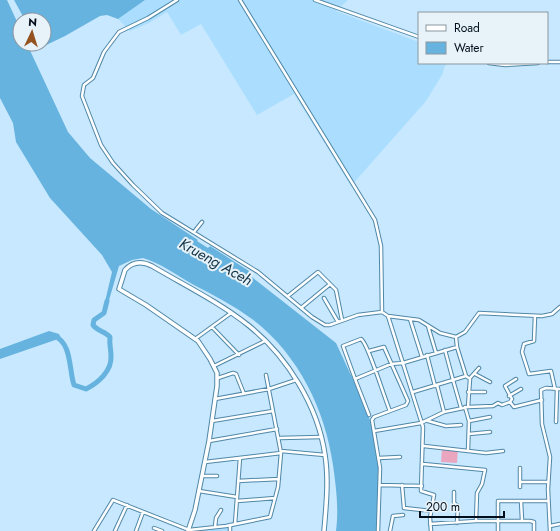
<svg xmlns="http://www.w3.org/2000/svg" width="560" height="531" font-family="Jost,sans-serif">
	<rect width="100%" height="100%" fill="#c7e8fe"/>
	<path fill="#abdefe" d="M145,0H348L336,11L419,42V63H446L442,75L426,101L351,186L294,94L257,115L201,24L181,35L167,12L149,23L130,31L118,19Z
		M231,527L230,531H191L192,530Z"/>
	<path fill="#eba6bf" d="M442,448L458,449L457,463L441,462Z"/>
	<path fill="#66b3df" d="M0,0H7L20,28V44H27L68,132L90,158L151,209L198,240L197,241L208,248L210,246L249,271L248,274L336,343L356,386L359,387C365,406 376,435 378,454C381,480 378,506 376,531H336C339,508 336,487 333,465C325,409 298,354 252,319C234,306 214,295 194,285C178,276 160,263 143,258L132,260L119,266L107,307L104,306L112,272L102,255L50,198L16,142L13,123L0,98Z
		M14,0H145L118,19L107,15L100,16L65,36L40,48L38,44H44V20H25Z
		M49,331L59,334L61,338L0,359V349Z"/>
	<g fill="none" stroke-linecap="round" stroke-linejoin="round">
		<path stroke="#66b3df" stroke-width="5" d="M54,336C72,342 69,371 74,385L86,389C98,383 112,371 111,356C111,349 109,344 110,337C105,331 97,331 93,325L94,320L104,313L107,301"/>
		<defs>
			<path id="street" d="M177,0L148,18L119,32L104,52L93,78L84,85L82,96L101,145L113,163L133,185L162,213L258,272L312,317L325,325H330L358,315L382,312L388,316
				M240,0L375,220L381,246L382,312
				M315,0L419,37
				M547,62H560
				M489,63L505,65L538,63
				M194,232L202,222
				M288,296L318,272L336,290L342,320
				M324,298L338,322
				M301,308L329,285
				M535,316L534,341L524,344L522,352L529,374L551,371L555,389
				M410,319L422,357
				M428,326L436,353
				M212,327L239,355
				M456,337L457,347L466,376
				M195,339L231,313
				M369,351L384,347L408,401L406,405L374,417L372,420L380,468L378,531
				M427,355L435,386
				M214,366L265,341
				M475,374L490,382
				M218,378L233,373L236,374L244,394
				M470,378L479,368
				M355,379L369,415
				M437,385L444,412
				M413,392L453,380L445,350
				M468,392H485
				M509,396L521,389
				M215,399L269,389L296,380
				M510,402L512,399L505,386L516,379
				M465,407L469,421L468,450
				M461,408L453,380L466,376L470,379L468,407
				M390,411C385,400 368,343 361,339L343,346L355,379L391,364L403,363L457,347
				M212,421L273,411
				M428,421L446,426L461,425
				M469,421L490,417
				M556,422L557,389
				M374,431L421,423L444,412L468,407L493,406L498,403L502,405L510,402L514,407L542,400
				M469,434L490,432
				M280,438L321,437
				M209,441L277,429
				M424,446L486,453L503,451
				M281,451L325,455
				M379,458L400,457
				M205,462L281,453
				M423,464L485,470L482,484L477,493L476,521
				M202,476H217
				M238,481L279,479
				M520,482H548
				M380,485L422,486
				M402,485L404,508L431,511
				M520,487V468
				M199,491L237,497
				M454,492V503L458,506L457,523
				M237,501L275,498
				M521,501L522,520
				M235,524L240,458
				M430,524L476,521H530L534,522V531
				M550,526L560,524
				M215,527L216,518L221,510
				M154,528L162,531
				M94,531L113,500L189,530L226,526L270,517L278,487L281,453L266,375
				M115,531L127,505
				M136,531L143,512
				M230,531V525
				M390,531L393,516L403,515
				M431,531L430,518L434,495L421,491L423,427L388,316L419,320L440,333L456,337L465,332L479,313L542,316L552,314L560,307
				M498,531V501H548
				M550,531L548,489L550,457L542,424L541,390L546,388L560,389"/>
			<path id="secondary" d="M188,531L195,510L209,441L217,386V373L210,359L198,341L146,305L119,289L125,270C133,261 142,261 152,266C184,285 219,302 248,325C287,356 318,406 325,455C329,480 326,507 324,531"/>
		</defs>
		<use href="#street" stroke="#5087a7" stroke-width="4.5"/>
		<use href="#secondary" stroke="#5087a7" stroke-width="5.5"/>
		<use href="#street" stroke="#fff" stroke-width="2.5"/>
		<use href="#secondary" stroke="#fff" stroke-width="3.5"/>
	</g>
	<g text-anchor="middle" stroke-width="4" stroke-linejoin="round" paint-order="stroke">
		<g font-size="15" font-style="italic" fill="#133548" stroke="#e7f2f9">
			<text transform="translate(216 262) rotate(29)" y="5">Krueng Aceh</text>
		</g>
	</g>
	<rect x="418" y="12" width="130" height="52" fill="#e7f2f9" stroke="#8b97a0"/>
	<rect x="426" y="25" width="20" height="6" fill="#ffffff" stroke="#8b97a0"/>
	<text x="454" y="32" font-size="12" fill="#000f1b">Road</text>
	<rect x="426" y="42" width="20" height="12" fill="#66b3df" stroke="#8b97a0"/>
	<text x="454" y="52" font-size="12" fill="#000f1b">Water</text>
	<g transform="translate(32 32) rotate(4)"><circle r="19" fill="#e7f2f9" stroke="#8b97a0"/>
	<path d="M0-3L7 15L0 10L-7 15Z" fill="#94531e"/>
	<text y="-6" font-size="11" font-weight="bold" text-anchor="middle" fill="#000f1b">N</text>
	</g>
	<path d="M420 511v6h84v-6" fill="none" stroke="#000f1b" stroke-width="2"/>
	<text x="426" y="511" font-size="12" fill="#000f1b" stroke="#e7f2f9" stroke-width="3" paint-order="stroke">200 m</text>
</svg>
